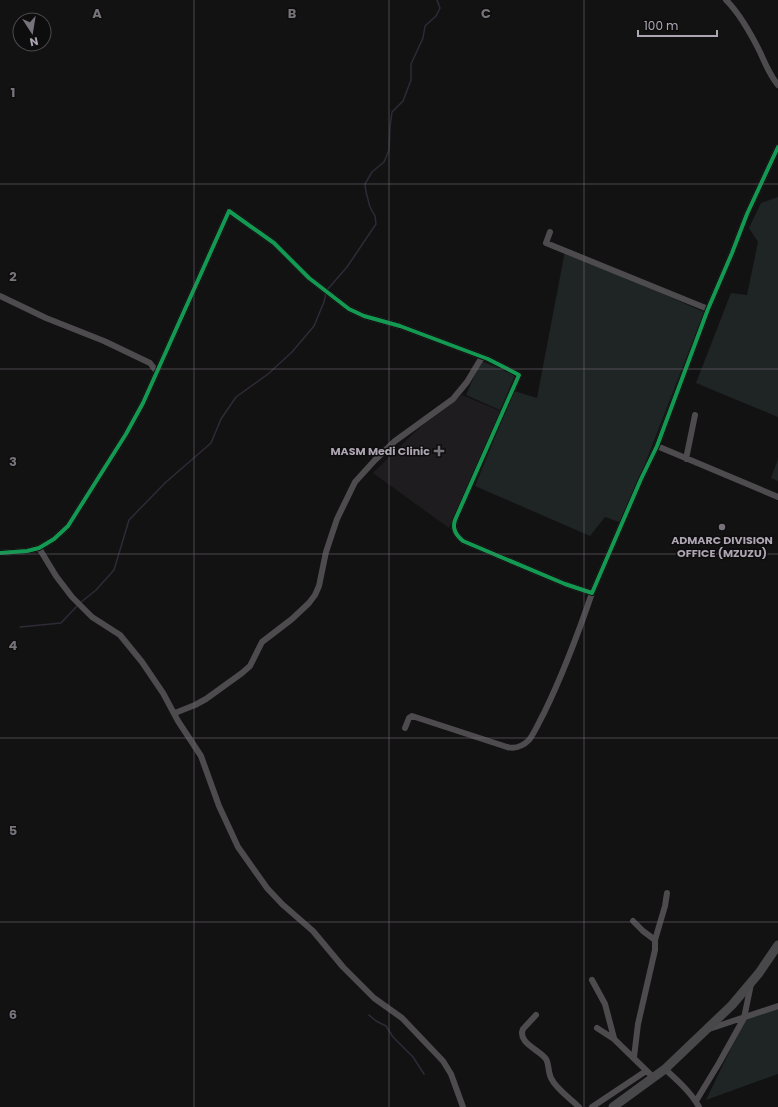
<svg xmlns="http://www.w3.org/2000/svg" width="778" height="1107" font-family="Poppins,sans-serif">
	<rect width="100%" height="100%" fill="#131213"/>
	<path fill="#1e1c1e" d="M462,395L500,411L449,528L373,473L417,430Z"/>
	<path fill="#1f2425" d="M778,197V417L696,383L731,293L747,295L758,242L749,228L761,203Z
		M565,251L704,312L622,523L605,517L590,536L475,486L514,391L537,398Z
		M481,361L515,375L500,410L466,395Z
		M778,459V481L771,478Z
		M778,1008V1074L706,1100L745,1019Z"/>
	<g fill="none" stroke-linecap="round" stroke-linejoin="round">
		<path stroke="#2f2a37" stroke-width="1.5" d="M327,290L347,267L376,224L375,216L370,207L366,192L365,184L372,172L384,162L389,150L390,127L392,112L403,101L411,80V64L423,38L425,26L436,16L440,8L437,0
			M80,603L96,590L114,570L129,520L165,483L211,443L221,419L236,397L268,374L292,352L314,326L324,302L326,293
			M20,627L61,623L77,606
			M369,1015L376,1021L386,1026L393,1037L413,1057L424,1074"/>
		<path stroke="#4d4b4e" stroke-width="6" d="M726,0C740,14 751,34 760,52C766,65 769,74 778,85
			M550,232L546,243L708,309
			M0,296L46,318L104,341L150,363L157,372
			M657,446L778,497
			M686,459L695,415
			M39,548L56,576L72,597L92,617L120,635L142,662L163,693L178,721L201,756L219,806L238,847L267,888L282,904L313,931L343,967L374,998L402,1018L443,1061L451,1074L463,1107
			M0,553L27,551L39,548L54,539L68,526L126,434L143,403L229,211L274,243L309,278L349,309L364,316L400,326L488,359L519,375L455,520C452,529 456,535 463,541L565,584L592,593L641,479L657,446L708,309L732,253L747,214L778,147
			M175,713L195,705L206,699L242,673L250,666L262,642L292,619L309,603L315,595L319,586L326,552L337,519L355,482L375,460L395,441L453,399L467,382L482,357
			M405,728L409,718L412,716L507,747C515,749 523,746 529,740C535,732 539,722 544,713C563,674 578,634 592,593
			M633,921L643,931L655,940V950L638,1024L634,1057
			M655,940L665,906L667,893
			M592,980L605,1004L614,1038
			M536,1015L523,1029C517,1043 540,1050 546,1059C549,1064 548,1072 551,1078C556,1089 570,1098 579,1107
			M597,1028L614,1039L654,1078
			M709,1029L778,1006
			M665,1069C677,1080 691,1092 699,1107
			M696,1101L719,1063L744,1018L751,984
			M592,1107L646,1071"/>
		<path stroke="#48474a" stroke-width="9" d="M613,1107L665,1069L732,1005L759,973L778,945"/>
		<defs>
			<path id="cycleway" d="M0,553L27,551L39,548L54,539L68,526L126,434L143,403L229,211L274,243L309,278L349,309L364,316L400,326L488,359L519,375L455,520C452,529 456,535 463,541L565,584L592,593L641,479L657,446L708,309L732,253L747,214L778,147"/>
		</defs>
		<use href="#cycleway" stroke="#0e0d0e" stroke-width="6"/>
		<use href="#cycleway" stroke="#139951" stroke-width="4"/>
	</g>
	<path fill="none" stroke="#78727b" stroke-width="1" stroke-opacity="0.55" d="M194,0V1107M389,0V1107M584,0V1107M0,184H778M0,369H778M0,554H778M0,738H778M0,922H778"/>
	<g fill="#78727b" stroke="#0e0d0e" stroke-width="1.5">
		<path d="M437 445h4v4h4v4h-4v4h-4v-4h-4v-4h4z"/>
		<circle cx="722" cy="527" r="4"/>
	</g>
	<g text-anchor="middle" stroke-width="3" stroke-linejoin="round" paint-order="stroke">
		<g font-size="11" font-weight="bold" fill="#aea5b3" stroke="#0e0d0e" text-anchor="end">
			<text x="430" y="455">MASM Medi Clinic</text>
			<text x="722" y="544" text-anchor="middle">ADMARC DIVISION<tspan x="722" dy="13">OFFICE (MZUZU)</tspan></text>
		</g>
	</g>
	<g font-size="13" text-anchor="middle" font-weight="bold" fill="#78727b" stroke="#0e0d0e" stroke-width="3" stroke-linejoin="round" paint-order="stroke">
		<text x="97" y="18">A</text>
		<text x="292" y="18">B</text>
		<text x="486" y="18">C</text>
		<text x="13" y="97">1</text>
		<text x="13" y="281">2</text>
		<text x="13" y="466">3</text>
		<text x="13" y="650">4</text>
		<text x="13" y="835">5</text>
		<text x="13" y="1019">6</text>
	</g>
	<g transform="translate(32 32) rotate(168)"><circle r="19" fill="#0e0d0e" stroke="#4e4a50"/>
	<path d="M0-3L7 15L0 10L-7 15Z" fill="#78727b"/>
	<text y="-6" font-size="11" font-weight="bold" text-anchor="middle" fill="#aea5b3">N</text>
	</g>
	<path d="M638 30v6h79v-6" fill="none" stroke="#aea5b3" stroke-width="2"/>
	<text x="644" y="30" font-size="12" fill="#aea5b3" stroke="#0e0d0e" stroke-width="3" paint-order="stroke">100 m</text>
</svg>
